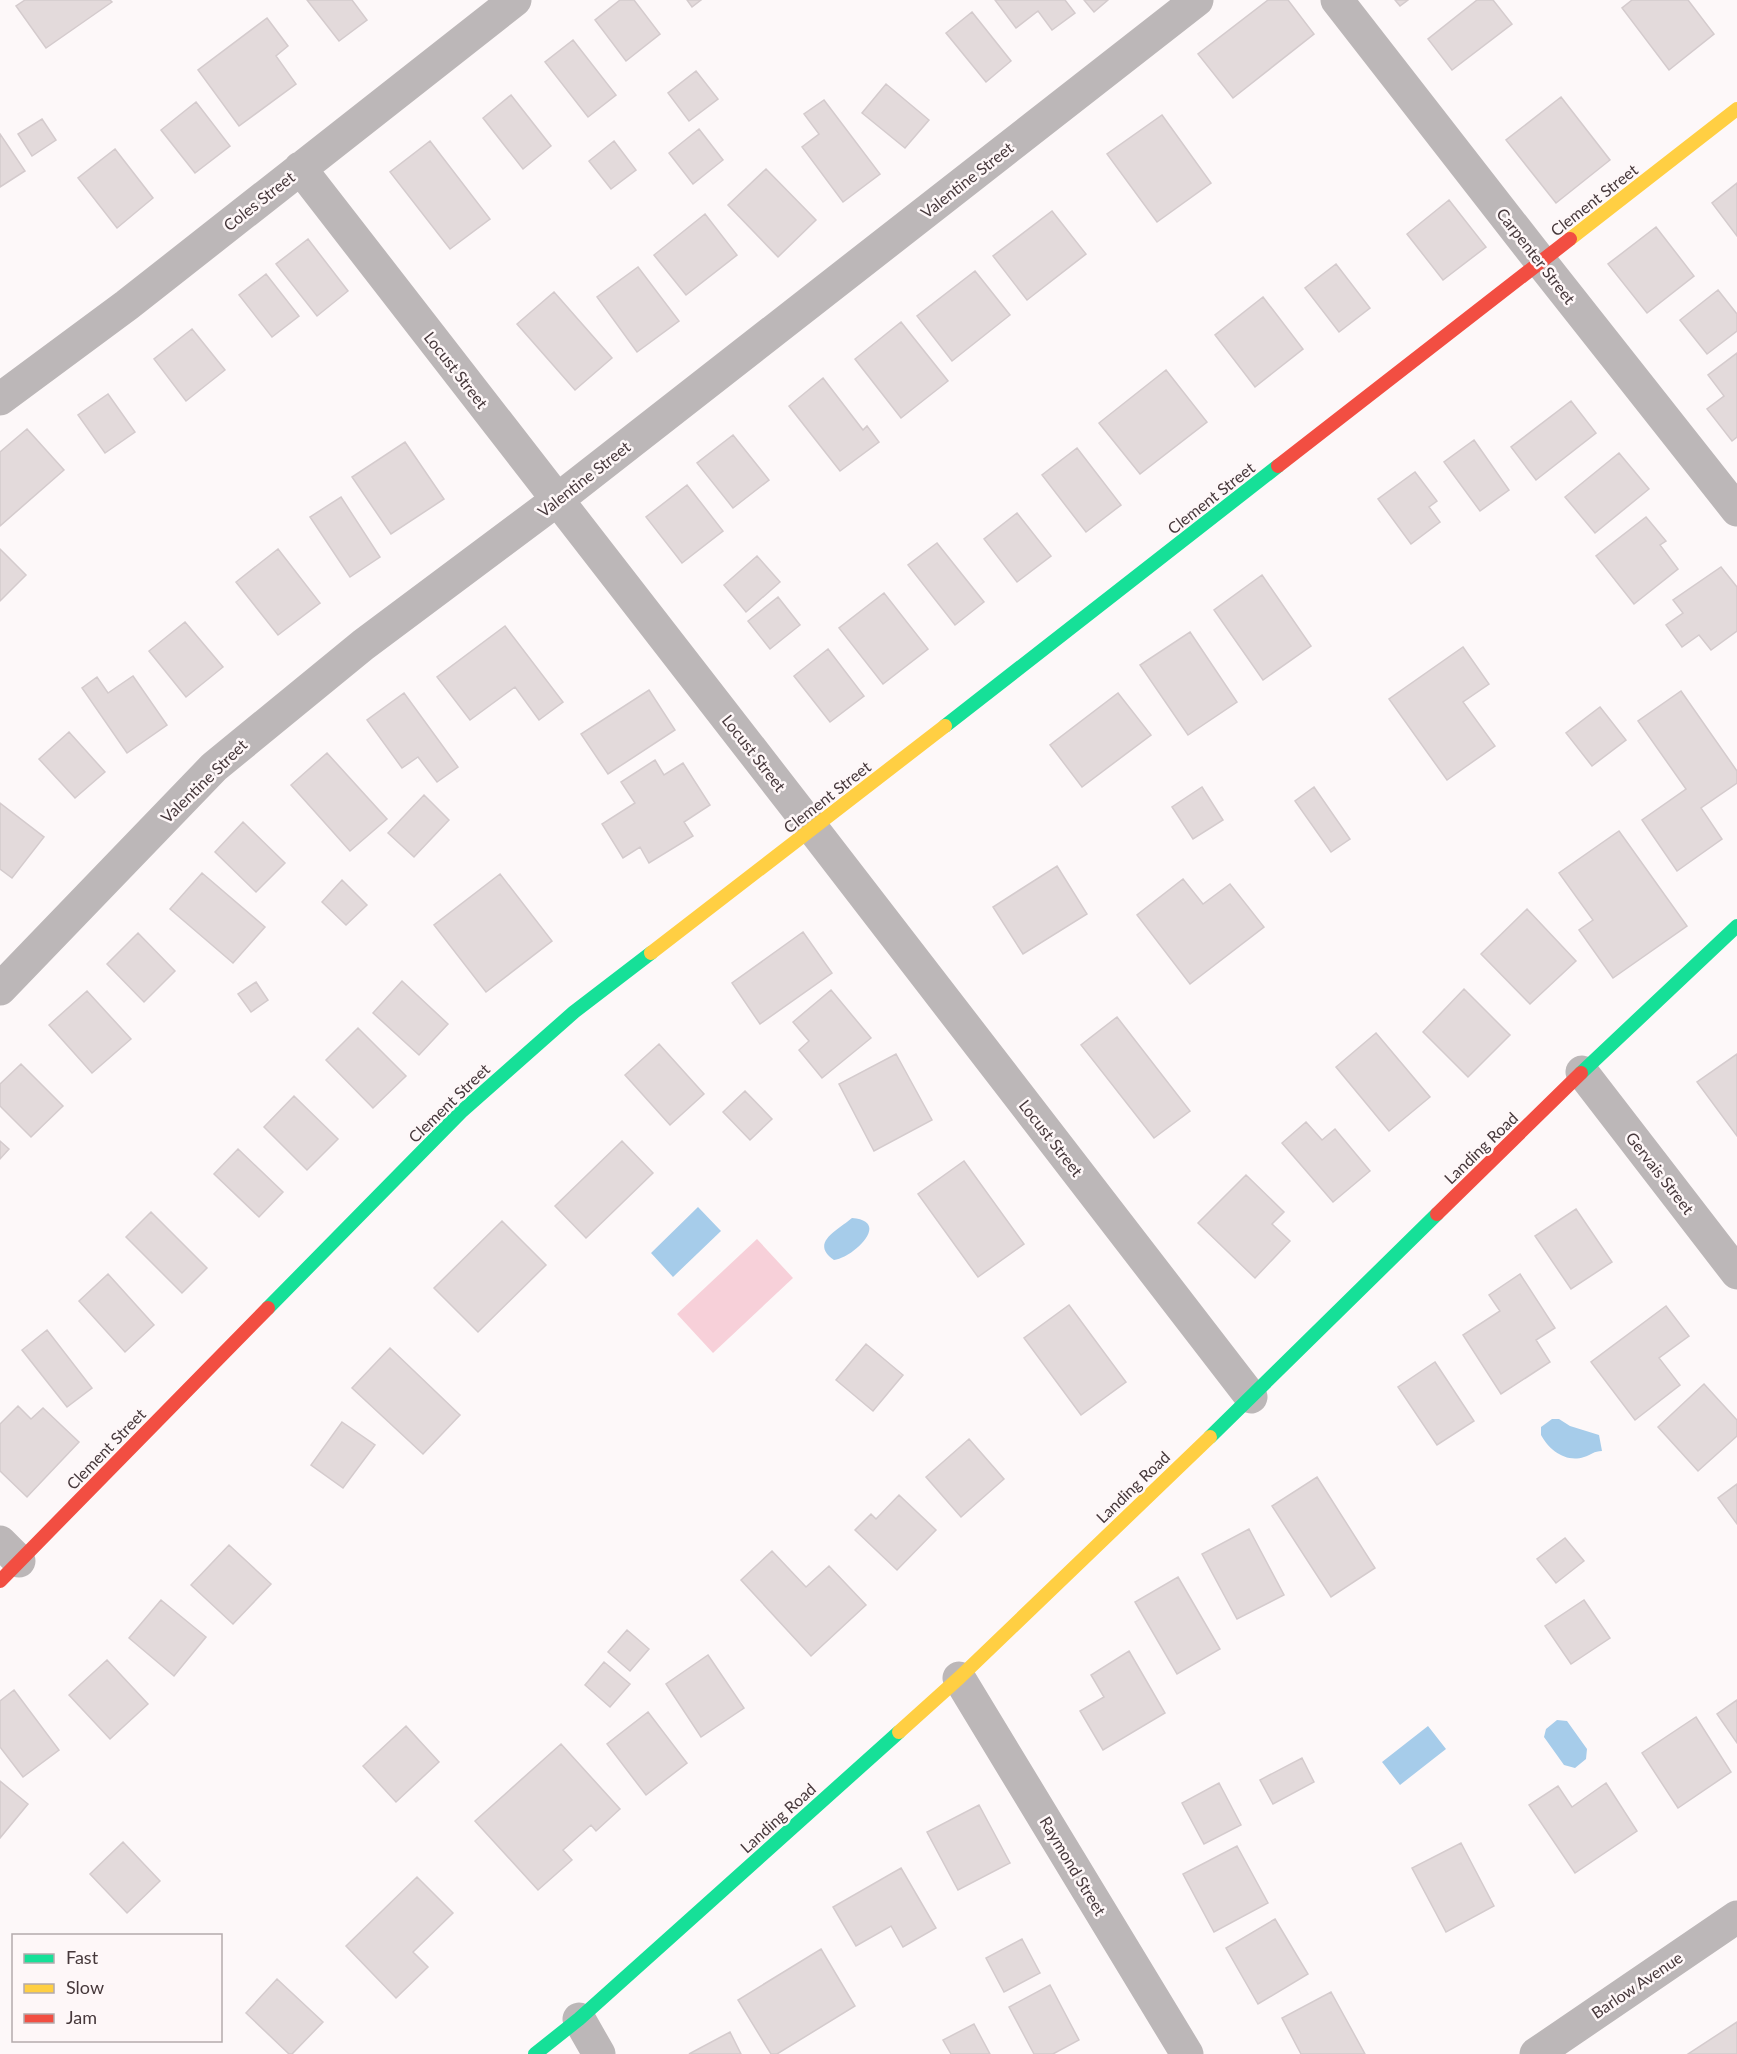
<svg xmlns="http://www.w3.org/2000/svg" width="1737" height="2054" font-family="Lato,sans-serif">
	<rect width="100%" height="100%" fill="#fdf8f9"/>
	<path fill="#f7d0d9" d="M757,1239L793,1278L713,1353L677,1314Z"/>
	<path fill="#a6ccea" d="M698,1207L721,1231L673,1277L651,1253Z
		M852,1218C892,1221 853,1258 834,1260C809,1243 838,1230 852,1218Z
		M1552,1419H1559L1570,1426L1599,1435L1602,1451C1594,1451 1591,1455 1584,1457C1566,1463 1549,1450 1541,1435V1427Z
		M1557,1720L1567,1721L1587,1749L1586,1759L1575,1768L1564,1765L1544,1737L1546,1729Z
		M1428,1726L1446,1749L1400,1785L1382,1762Z"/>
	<path fill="#e3dadb" stroke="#d4cbcd" stroke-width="1.5" d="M25,0H110L112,2L46,48L16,6Z
		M307,0H352L367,20L339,41Z
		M620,0H634L660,34L626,61L595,20Z
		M687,0H701L692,7Z
		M995,0H1065L1075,13L1052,30L1038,11L1016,28Z
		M1084,0H1108L1094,12Z
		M1268,0H1288L1314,34L1233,98L1198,54Z
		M1395,0H1408L1400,6Z
		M1477,0H1493L1512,24L1452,70L1428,39Z
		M1632,0H1688L1714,34L1669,70L1622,8Z
		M972,12L1011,61L986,82L946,33Z
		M267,18L288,46L276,56L296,84L239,126L198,70Z
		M573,40L616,95L588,117L545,62Z
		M696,71L718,99L689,121L668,93Z
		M886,84L929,120L905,148L862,113Z
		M511,95L551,146L523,169L483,118Z
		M1561,97L1610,160L1556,203L1506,140Z
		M824,100L880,174L843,202L802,147L819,134L804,114Z
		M196,102L230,146L195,173L161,130Z
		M1162,115L1211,183L1157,222L1107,154Z
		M42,119L56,140L32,156L18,134Z
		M699,129L723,160L693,184L669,153Z
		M0,134L25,171L0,187Z
		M430,141L490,219L450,249L390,172Z
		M614,141L636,170L611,189L589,161Z
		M115,149L153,198L117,228L78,178Z
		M766,169L816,220L778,257L728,205Z
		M1737,183V236L1712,203Z
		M1449,200L1486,247L1443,280L1407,234Z
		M1052,211L1086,254L1027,300L993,256Z
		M705,214L737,255L686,295L654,255Z
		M1656,227L1694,276L1647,313L1608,264Z
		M308,239L348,291L317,316L276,264Z
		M1336,264L1370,308L1339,332L1305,288Z
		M638,267L679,321L637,352L597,297Z
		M975,271L1010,315L952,361L917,316Z
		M266,274L299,316L272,337L239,295Z
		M1718,290L1737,314V331L1707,354L1680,320Z
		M554,292L612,358L575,390L517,324Z
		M1263,297L1303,349L1255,387L1215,335Z
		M901,322L948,381L901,418L855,359Z
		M192,329L225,370L186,401L154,359Z
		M1737,353V437L1732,441L1707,409L1724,396L1708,375Z
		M1166,370L1207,422L1140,474L1099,423Z
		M823,378L863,430L867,426L879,442L840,471L789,406Z
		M108,394L135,432L105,453L78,415Z
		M1571,401L1596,433L1536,480L1511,447Z
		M27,429L64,470L0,526V452Z
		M733,435L769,480L733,508L697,463Z
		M1474,440L1509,490L1480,511L1444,462Z
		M405,442L444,499L391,534L352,477Z
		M1077,448L1121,505L1086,532L1042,475Z
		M1619,453L1649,489L1595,533L1565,497Z
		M1415,472L1437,501L1429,507L1440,522L1411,544L1378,499Z
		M687,485L723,531L682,563L646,517Z
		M341,497L380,557L350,577L310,517Z
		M1017,513L1051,556L1017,582L984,539Z
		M1646,517L1666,541L1660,545L1678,569L1634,604L1596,556Z
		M937,543L984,602L955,625L908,565Z
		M0,549L26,575L0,601Z
		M278,549L320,603L278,635L236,582Z
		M757,556L780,582L746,612L724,585Z
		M1721,567L1737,587V631L1711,650L1699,635L1682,647L1666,625L1683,613L1673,600Z
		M1262,575L1311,646L1263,680L1214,610Z
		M884,593L928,649L883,684L839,628Z
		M778,597L800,625L770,649L748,621Z
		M185,622L223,667L186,697L149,651Z
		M505,626L563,702L539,720L515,687L470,720L437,677Z
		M1190,632L1237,702L1188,735L1140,665Z
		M1463,647L1489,684L1463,702L1495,746L1447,780L1389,699Z
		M828,649L864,696L830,722L794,676Z
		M133,676L167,725L127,753L82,688L97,677L108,693Z
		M649,690L675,730L608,774L581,734Z
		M1681,691L1737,771V783L1701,808L1722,839L1677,871L1642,820L1686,789L1638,721Z
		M404,693L458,767L437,782L418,757L402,768L367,720Z
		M1118,693L1151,735L1082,787L1050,745Z
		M1600,707L1626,740L1592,766L1566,733Z
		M69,732L105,772L75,798L39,759Z
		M327,753L387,819L350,851L291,785Z
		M655,760L664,775L683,763L710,805L684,822L693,836L649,863L640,847L623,858L602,824L635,803L621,782Z
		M1202,787L1223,820L1193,839L1172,807Z
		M1314,787L1350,839L1331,852L1295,801Z
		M424,795L449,820L414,857L388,833Z
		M0,803L44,837L12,878L0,869Z
		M243,822L285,863L256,892L215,852Z
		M1619,831L1687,926L1613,978L1579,930L1593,920L1559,873Z
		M1057,866L1087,914L1023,954L993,907Z
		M202,873L265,927L233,963L170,909Z
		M500,874L552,941L486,992L434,925Z
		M1183,879L1203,904L1230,884L1264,927L1190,984L1137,915Z
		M342,880L367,905L346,925L322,902Z
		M1527,909L1576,961L1530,1004L1481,954Z
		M803,932L832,973L760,1024L732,983Z
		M138,933L175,971L144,1002L107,964Z
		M402,981L448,1024L419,1055L373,1013Z
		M256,982L268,1000L251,1012L238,994Z
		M1464,989L1510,1035L1468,1077L1423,1032Z
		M831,990L871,1038L822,1078L799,1050L809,1041L793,1022Z
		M87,991L131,1039L92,1073L49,1025Z
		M1117,1017L1190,1111L1154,1138L1081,1045Z
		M358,1028L406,1076L373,1108L326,1060Z
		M1376,1033L1430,1097L1389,1131L1336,1067Z
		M659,1044L704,1094L670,1125L625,1075Z
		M896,1054L932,1120L874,1151L839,1084Z
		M1737,1054V1136L1697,1082Z
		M21,1064L63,1106L31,1137L0,1106V1084Z
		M745,1091L772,1119L750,1140L723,1112Z
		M294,1096L338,1139L307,1170L264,1127Z
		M1306,1122L1322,1140L1335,1129L1370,1171L1333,1202L1282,1143Z
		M0,1141L9,1149L0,1159Z
		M622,1141L653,1173L586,1238L555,1206Z
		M238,1149L283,1192L259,1217L214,1174Z
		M964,1161L1024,1244L978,1277L918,1194Z
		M1246,1175L1284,1212L1272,1224L1290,1241L1255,1278L1198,1223Z
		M1576,1209L1612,1262L1571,1289L1535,1236Z
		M151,1212L207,1268L182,1293L126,1237Z
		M502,1221L546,1265L478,1332L434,1288Z
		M108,1274L154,1325L125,1352L79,1301Z
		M1520,1274L1555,1328L1536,1340L1550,1362L1501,1394L1463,1335L1500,1311L1489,1295Z
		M1069,1305L1126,1382L1081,1415L1024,1338Z
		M1666,1306L1689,1336L1659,1358L1680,1385L1635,1420L1591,1362Z
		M47,1330L92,1388L67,1407L22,1350Z
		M866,1344L903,1375L873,1411L836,1380Z
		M390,1348L460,1415L423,1454L352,1388Z
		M1435,1362L1474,1421L1437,1445L1398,1387Z
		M1704,1384L1737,1420V1436L1698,1471L1658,1427Z
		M18,1406L31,1419L43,1408L79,1442L27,1497L0,1471V1424Z
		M342,1422L375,1445L343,1488L311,1465Z
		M969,1439L1004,1479L961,1517L926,1477Z
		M1317,1477L1375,1568L1331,1597L1272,1506Z
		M1737,1484V1524L1718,1498Z
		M899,1495L936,1530L897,1570L855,1530L871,1514L876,1519Z
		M1249,1529L1284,1595L1237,1619L1202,1554Z
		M1565,1538L1584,1561L1556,1583L1537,1559Z
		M229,1545L271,1584L233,1624L191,1585Z
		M772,1551L806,1587L829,1566L866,1605L811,1656L741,1580Z
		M1178,1577L1220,1649L1177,1674L1135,1602Z
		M161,1600L206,1637L174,1676L129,1638Z
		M1584,1600L1610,1638L1571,1664L1545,1626Z
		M627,1630L649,1649L630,1671L608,1652Z
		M1129,1651L1165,1713L1103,1750L1080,1711L1104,1697L1091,1675Z
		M708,1655L744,1708L701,1737L666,1684Z
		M107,1660L148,1704L110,1739L69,1695Z
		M604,1662L630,1684L610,1707L585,1685Z
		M14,1690L59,1750L23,1777L0,1747V1701Z
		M1737,1700V1743L1717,1714Z
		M648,1712L687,1763L646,1795L607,1744Z
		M1696,1717L1731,1772L1678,1808L1642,1753Z
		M406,1726L439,1762L396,1802L363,1766Z
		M561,1744L620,1809L596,1831L591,1825L563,1850L572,1860L538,1890L475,1821Z
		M1302,1758L1314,1782L1273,1804L1260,1780Z
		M0,1781L28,1804L0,1838Z
		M1219,1783L1241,1825L1204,1844L1182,1803Z
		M1606,1783L1637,1831L1575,1873L1529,1805L1558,1786L1572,1807Z
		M979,1805L1010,1863L958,1890L927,1832Z
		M123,1842L160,1881L127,1913L90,1874Z
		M1461,1843L1494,1906L1446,1932L1412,1868Z
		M1237,1846L1268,1903L1214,1932L1183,1874Z
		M901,1868L936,1928L903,1947L891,1926L856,1946L833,1907Z
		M417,1877L453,1913L413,1952L428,1967L396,1998L346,1946Z
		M1275,1919L1308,1974L1258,2004L1226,1948Z
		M1022,1939L1040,1973L1004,1992L986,1958Z
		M821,1949L855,2006L777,2054H771L738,2000Z
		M277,1979L323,2022L292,2054H289L246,2013Z
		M1050,1985L1079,2040L1053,2054H1034L1009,2007Z
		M1331,1992L1365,2054H1301L1282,2018Z
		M1737,2022V2054H1688Z
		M974,2024L990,2054H951L943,2040Z
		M730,2032L741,2054H689Z"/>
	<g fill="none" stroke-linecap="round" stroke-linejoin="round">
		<path stroke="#bcb7b8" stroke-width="33" d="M1337,0L1541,262L1737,510
			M300,168L813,829L1251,1397
			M0,399L127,305L515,0
			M0,989L214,767L363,645L557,500L1197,0
			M1582,1072L1737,1273
			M0,1542L19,1561
			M959,1678L1187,2054
			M579,2019L599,2054
			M1536,2054L1737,1917"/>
		<path stroke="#16e098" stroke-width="14" d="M945,726L1278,466
			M1581,1073L1737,926
			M268,1308L461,1112L574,1012L651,953
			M1210,1437L1437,1214
			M535,2054L579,2019L899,1732"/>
		<path stroke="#ffcf43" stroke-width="14" d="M1570,239L1737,109
			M651,953L945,726
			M899,1732L959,1678L1210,1437"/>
		<path stroke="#f24e42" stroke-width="14" d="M1278,466L1570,239
			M1437,1214L1581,1073
			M0,1581L268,1308"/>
	</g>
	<g text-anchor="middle" stroke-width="5" stroke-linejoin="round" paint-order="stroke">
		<g font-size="16" fill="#46383b" stroke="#fef7f8">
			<text transform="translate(967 180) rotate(-38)" y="6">Valentine Street</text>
			<text transform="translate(1594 200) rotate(-38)" y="6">Clement Street</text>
			<text transform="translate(259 201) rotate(-38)" y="6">Coles Street</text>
			<text transform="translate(1536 256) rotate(52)" y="6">Carpenter Street</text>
			<text transform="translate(456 370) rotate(52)" y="6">Locust Street</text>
			<text transform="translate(584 479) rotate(-38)" y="6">Valentine Street</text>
			<text transform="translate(1211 498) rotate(-38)" y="6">Clement Street</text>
			<text transform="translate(754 753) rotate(52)" y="6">Locust Street</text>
			<text transform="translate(204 781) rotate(-44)" y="6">Valentine Street</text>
			<text transform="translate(827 797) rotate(-38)" y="6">Clement Street</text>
			<text transform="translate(449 1103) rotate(-44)" y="6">Clement Street</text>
			<text transform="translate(1051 1138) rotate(52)" y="6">Locust Street</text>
			<text transform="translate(1481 1148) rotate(-44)" y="6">Landing Road</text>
			<text transform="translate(1660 1173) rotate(52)" y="6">Gervais Street</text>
			<text transform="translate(106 1449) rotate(-46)" y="6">Clement Street</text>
			<text transform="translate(1133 1487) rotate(-44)" y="6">Landing Road</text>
			<text transform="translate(778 1818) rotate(-42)" y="6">Landing Road</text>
			<text transform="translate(1073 1866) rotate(59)" y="6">Raymond Street</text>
			<text transform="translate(1637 1985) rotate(-34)" y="6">Barlow Avenue</text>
		</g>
	</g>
	<rect x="12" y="1934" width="210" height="108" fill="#fef7f8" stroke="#b4abac" stroke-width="1.5"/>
	<rect x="24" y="1954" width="30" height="9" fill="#16e098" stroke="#b4abac" stroke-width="1.5"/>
	<text x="66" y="1964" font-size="18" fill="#46383b">Fast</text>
	<rect x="24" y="1984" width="30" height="9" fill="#ffcf43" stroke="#b4abac" stroke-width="1.5"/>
	<text x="66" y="1994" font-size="18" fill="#46383b">Slow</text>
	<rect x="24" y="2014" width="30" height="9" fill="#f24e42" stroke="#b4abac" stroke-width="1.5"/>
	<text x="66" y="2024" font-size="18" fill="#46383b">Jam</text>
</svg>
